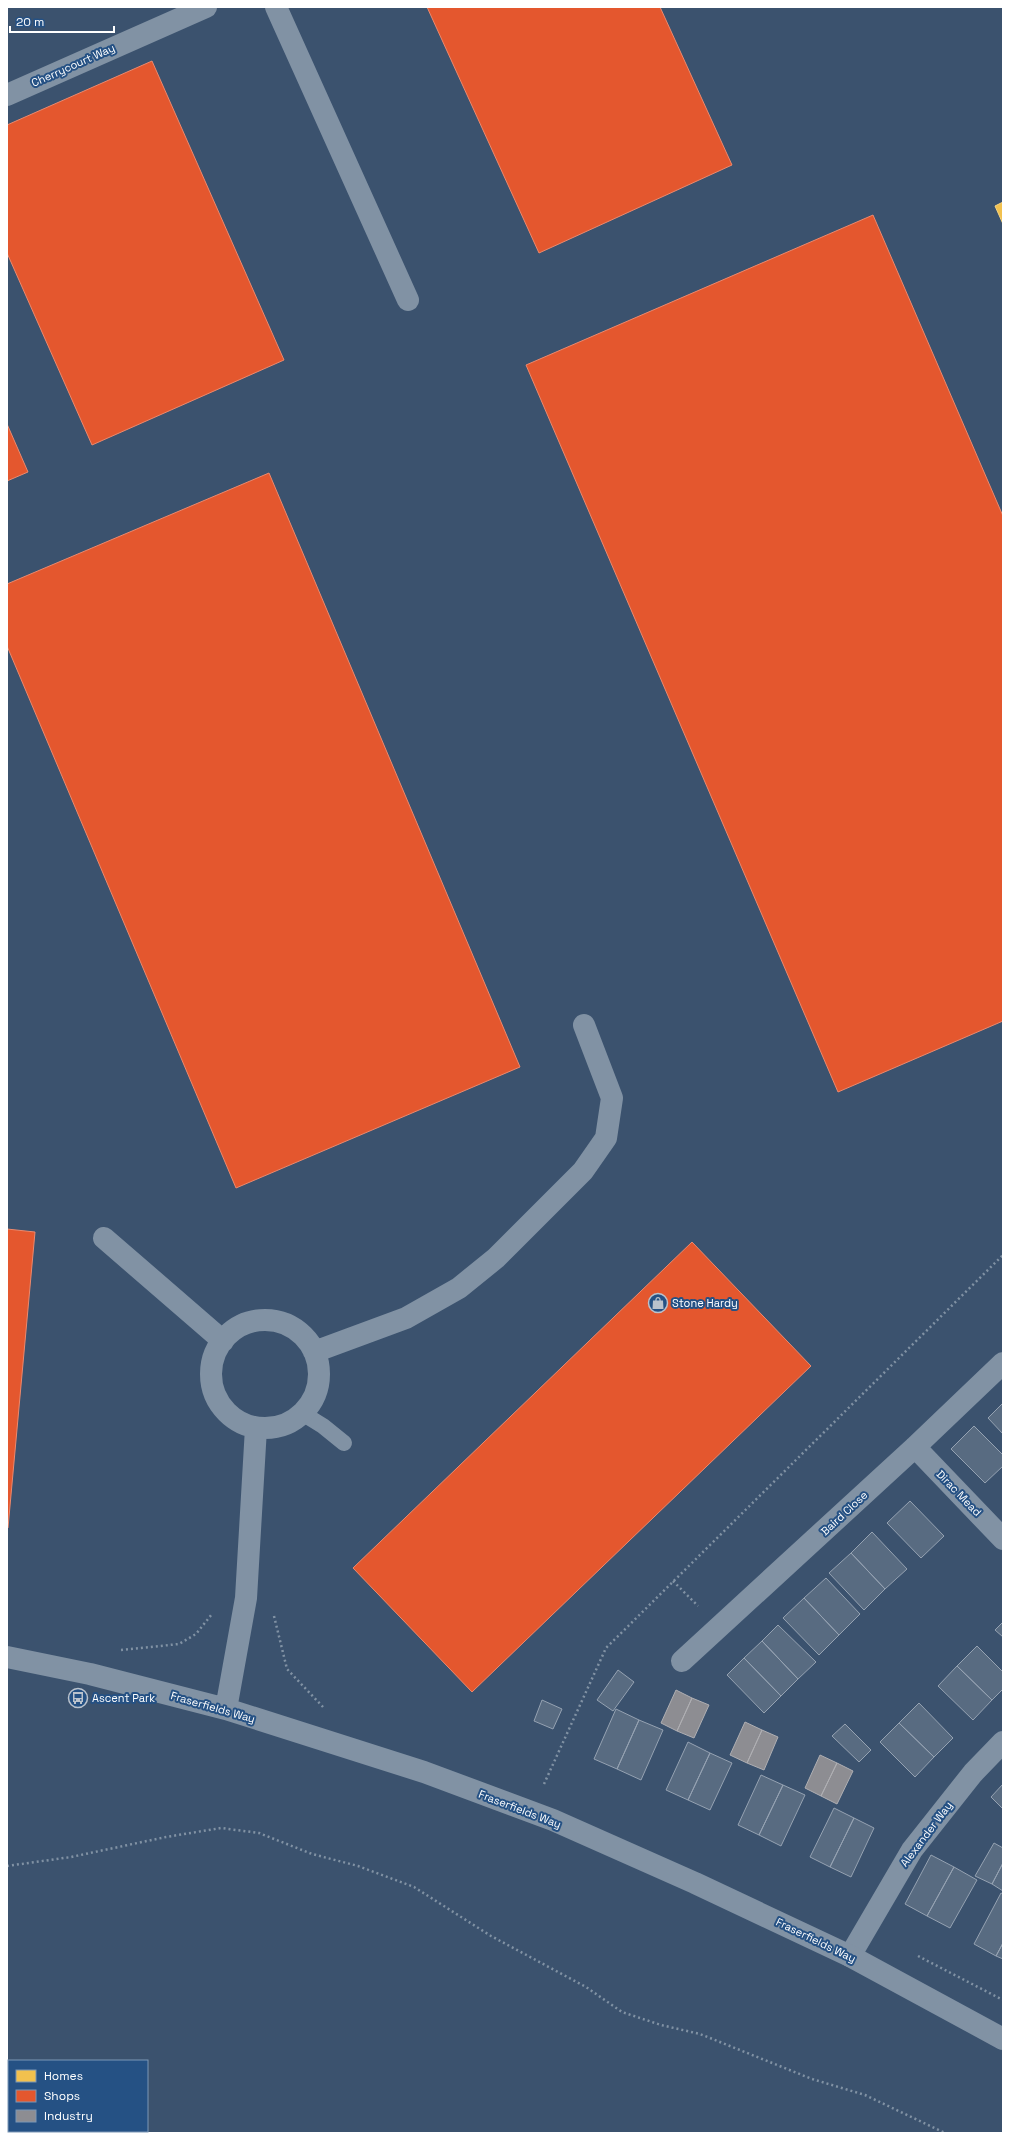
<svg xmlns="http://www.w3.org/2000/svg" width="1010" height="2140" font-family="'Space Grotesk',sans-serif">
	<rect width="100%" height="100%" fill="#3b526e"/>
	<path fill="#f2c14e" stroke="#f6d483" d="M1003,202V224L995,206Z"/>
	<path fill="#e4572e" stroke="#ec896d" d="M427,7H660L732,165L539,253Z
		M152,61L284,360L92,445L7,253V125Z
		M873,215L1003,516V1021L838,1092L526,365Z
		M7,424L28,472L7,481Z
		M269,473L520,1067L236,1188L7,646V584Z
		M7,1229L35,1232L8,1528H7Z
		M692,1242L811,1366L472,1692L353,1568Z"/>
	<path fill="#8d8d92" stroke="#afafb3" d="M676,1690L692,1698L677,1731L661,1723Z
		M692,1698L709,1705L694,1738L677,1731Z
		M745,1722L762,1730L747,1763L730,1755Z
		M762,1730L778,1737L764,1770L747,1763Z
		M820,1755L837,1763L821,1796L805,1788Z
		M837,1763L853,1771L837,1804L821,1796Z"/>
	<path fill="#586b81" stroke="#95a2b2" d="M1003,1403V1434L988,1418Z
		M974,1426L1003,1455V1466L985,1483L951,1449Z
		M910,1501L944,1536L921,1558L887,1523Z
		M872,1532L907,1569L885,1589L851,1553Z
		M851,1553L885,1589L864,1610L829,1573Z
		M826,1578L860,1614L839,1635L804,1598Z
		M804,1598L839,1635L819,1655L783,1618Z
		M1003,1622V1637L995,1630Z
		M778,1625L816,1662L798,1679L762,1641Z
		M762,1641L798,1679L781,1696L744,1658Z
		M977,1646L1003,1672V1689L992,1700L957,1666Z
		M744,1658L781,1696L764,1713L727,1675Z
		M957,1666L992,1700L973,1720L938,1686Z
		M618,1670L634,1682L613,1711L597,1700Z
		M542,1700L562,1709L553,1729L534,1721Z
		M919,1703L953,1738L934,1757L899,1723Z
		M616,1709L639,1720L617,1769L594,1759Z
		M639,1720L663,1730L641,1780L617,1769Z
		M899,1723L934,1757L915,1777L880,1742Z
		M845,1724L871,1750L859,1762L832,1736Z
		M688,1742L710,1753L688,1800L666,1790Z
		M710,1753L732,1763L710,1810L688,1800Z
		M761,1775L783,1785L759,1835L738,1825Z
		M1003,1784V1809L991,1797Z
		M783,1785L805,1795L781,1846L759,1835Z
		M834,1808L854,1818L830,1867L810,1857Z
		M854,1818L874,1828L851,1877L830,1867Z
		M994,1843L1003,1848V1863L992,1884L975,1876Z
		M931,1855L954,1867L927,1916L905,1904Z
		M1003,1863V1891L992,1884Z
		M954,1867L977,1880L950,1928L927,1916Z
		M1001,1893L1003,1894V1943L996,1956L974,1944Z
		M1003,1943V1959L996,1956Z"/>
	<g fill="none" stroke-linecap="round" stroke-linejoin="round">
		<path stroke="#8192a4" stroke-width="2.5" stroke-dasharray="2 3" stroke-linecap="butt" d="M673,1581L698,1606
			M274,1616L287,1669L323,1707
			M121,1650L179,1644L196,1634L212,1614
			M544,1784L606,1648L1003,1255
			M7,1866L71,1857L166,1837L221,1828L259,1833L312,1854L358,1866L414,1887L491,1936L586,1987L622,2012L661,2025L700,2034L812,2079L865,2095L945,2133
			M918,1956L1003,2000"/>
		<path stroke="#8192a4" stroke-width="16" d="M302,1413L323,1426L344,1443"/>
		<path stroke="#8192a4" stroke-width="22" d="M276,7L408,300
			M7,95L206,7
			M915,1447L1003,1539
			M682,1661L915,1447L1003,1363
			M850,1956L912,1850L973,1773L1003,1742"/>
		<path stroke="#8192a4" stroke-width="22" d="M104,1238L223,1341
			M211 1374a54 54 0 1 1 108 0a54 54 0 1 1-108 0Z
			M314,1352L406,1318L459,1288L496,1258L583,1171L606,1138L612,1098L584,1025
			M7,1657L90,1674L226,1709L424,1772L553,1820L695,1883L850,1956L1003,2039
			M226,1709L246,1598L256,1428"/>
	</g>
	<defs>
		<symbol id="shop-ring" viewBox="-11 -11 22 22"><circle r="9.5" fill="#255184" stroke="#bac2cc" stroke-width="1.5"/><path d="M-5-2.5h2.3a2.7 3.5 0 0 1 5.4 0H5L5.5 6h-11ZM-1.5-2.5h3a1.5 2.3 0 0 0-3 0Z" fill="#bac2cc"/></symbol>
		<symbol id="bus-ring" viewBox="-11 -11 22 22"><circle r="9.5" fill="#255184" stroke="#bac2cc" stroke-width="1.5"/><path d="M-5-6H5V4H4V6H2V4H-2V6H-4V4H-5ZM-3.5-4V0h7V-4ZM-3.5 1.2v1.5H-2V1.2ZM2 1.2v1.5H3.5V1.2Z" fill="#bac2cc"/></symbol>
	</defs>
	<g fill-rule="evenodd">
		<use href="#shop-ring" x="647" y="1292" width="22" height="22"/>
		<use href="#bus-ring" x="67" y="1687" width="22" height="22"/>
	</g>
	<g text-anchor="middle" stroke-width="4" stroke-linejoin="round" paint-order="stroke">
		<g font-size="11" fill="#fff" stroke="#255184">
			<text transform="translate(73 65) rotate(-24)" y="4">Cherrycourt Way</text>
			<text transform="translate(959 1493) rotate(46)" y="4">Dirac Mead</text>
			<text transform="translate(844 1513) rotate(-43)" y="4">Baird Close</text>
			<text transform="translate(213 1707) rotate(16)" y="4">Fraserfields Way</text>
			<text transform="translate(520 1809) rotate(21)" y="4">Fraserfields Way</text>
			<text transform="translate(926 1834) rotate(-53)" y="4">Alexander Way</text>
			<text transform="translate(816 1940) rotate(26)" y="4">Fraserfields Way</text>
		</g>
		<g font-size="11" fill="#fff" stroke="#255184" text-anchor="start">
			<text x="672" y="1307">Stone Hardy</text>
			<text x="92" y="1702">Ascent Park</text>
		</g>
	</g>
	<rect width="1010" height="2140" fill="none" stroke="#ffffff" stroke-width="16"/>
	<rect x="8" y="2060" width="140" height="72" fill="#255184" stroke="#7c97b5"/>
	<rect x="16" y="2070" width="20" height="12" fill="#f2c14e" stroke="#7c97b5"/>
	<text x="44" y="2080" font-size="12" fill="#ffffff">Homes</text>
	<rect x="16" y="2090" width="20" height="12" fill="#e4572e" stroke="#7c97b5"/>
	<text x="44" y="2100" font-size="12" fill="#ffffff">Shops</text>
	<rect x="16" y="2110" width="20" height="12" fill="#8d8d92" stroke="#7c97b5"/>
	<text x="44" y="2120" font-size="12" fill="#ffffff">Industry</text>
	<path d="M10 26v6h104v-6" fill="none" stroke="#ffffff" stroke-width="2"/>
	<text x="16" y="26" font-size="12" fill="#ffffff" stroke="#255184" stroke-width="3" paint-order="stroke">20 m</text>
</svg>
